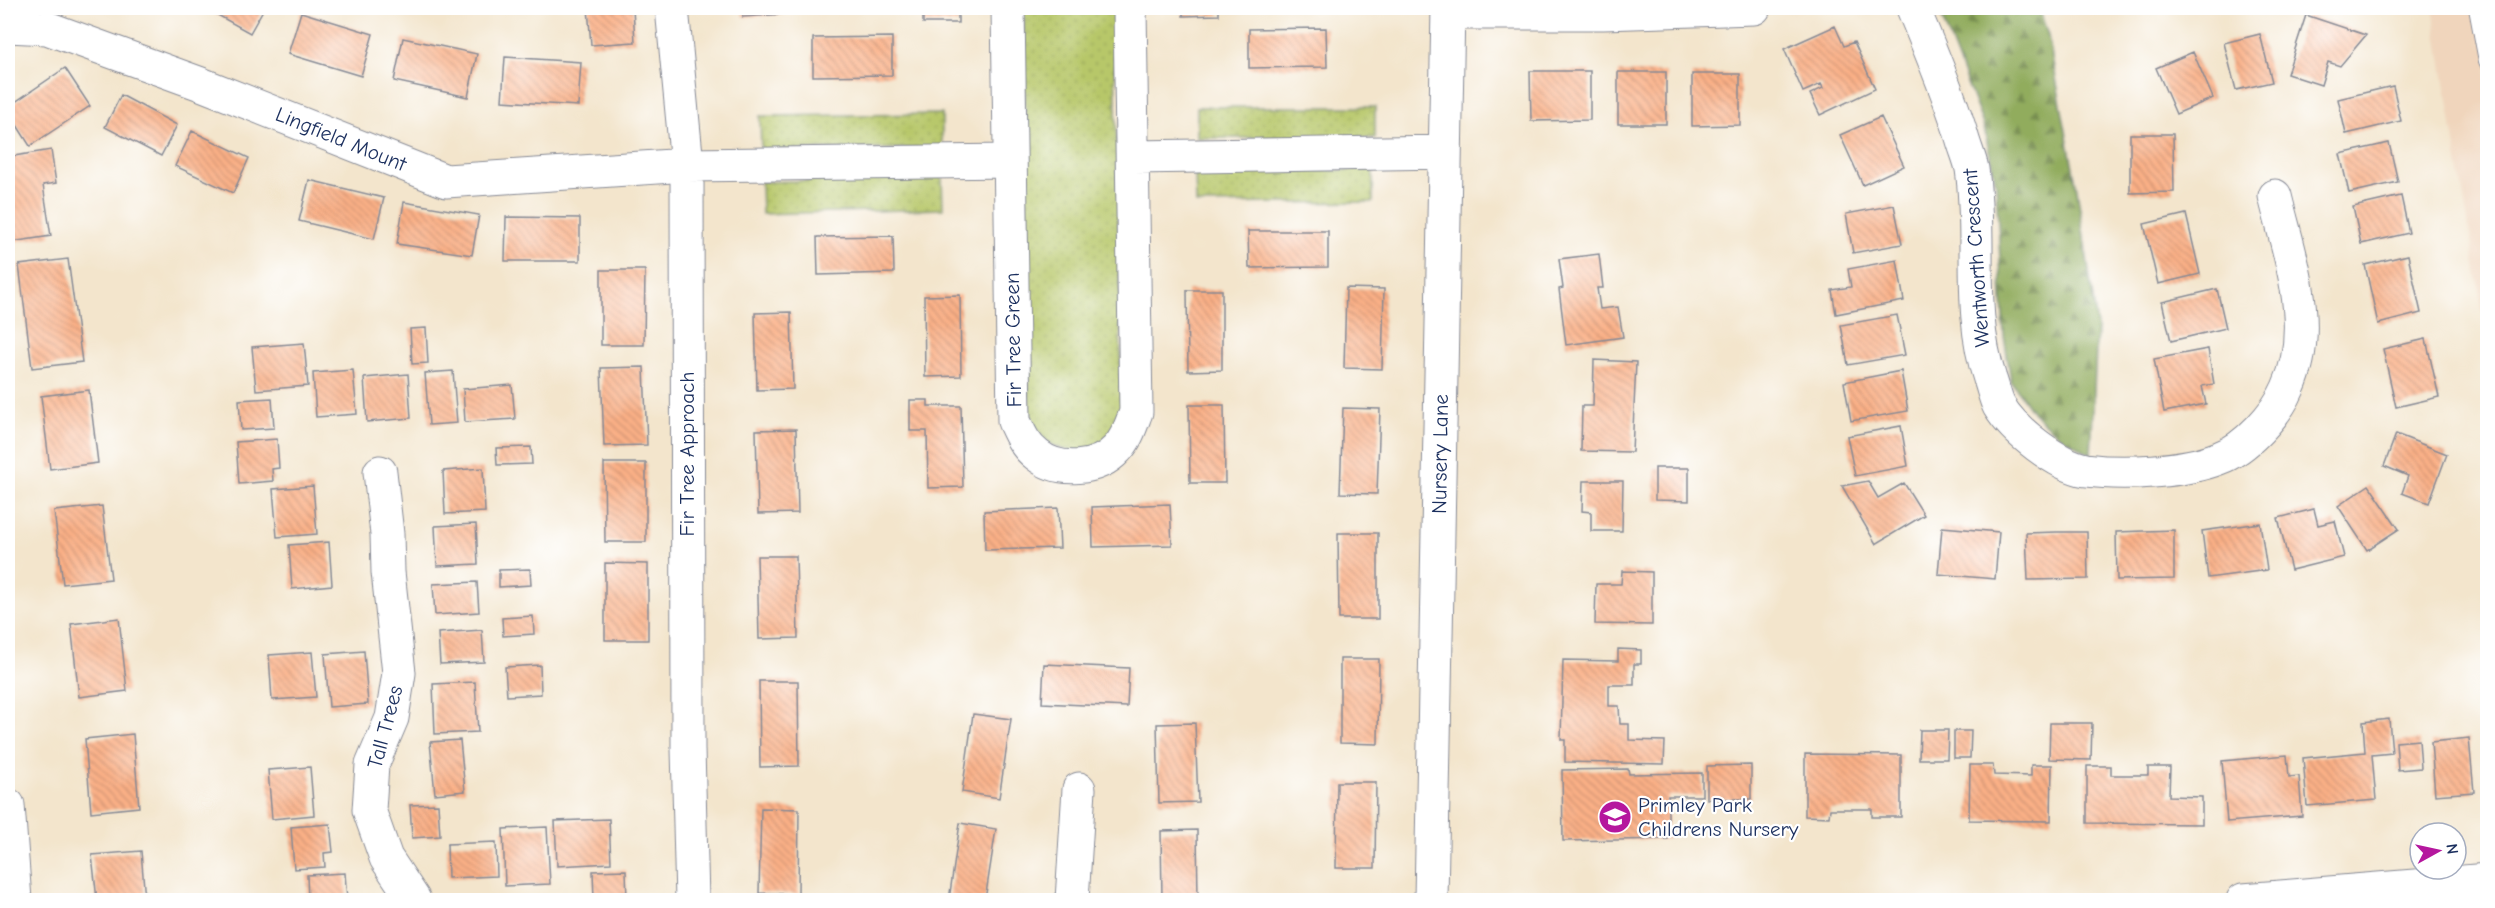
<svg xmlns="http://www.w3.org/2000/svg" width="2495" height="908" font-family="'Comic Neue',sans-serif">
	<defs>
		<pattern id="grass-dots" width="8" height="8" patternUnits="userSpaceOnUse" patternTransform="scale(1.5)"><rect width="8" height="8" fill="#b7c769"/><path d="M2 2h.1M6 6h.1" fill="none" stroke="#9dab5d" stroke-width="1.8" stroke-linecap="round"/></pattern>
		<pattern id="forest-firs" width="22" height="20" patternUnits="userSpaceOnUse" patternTransform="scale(1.5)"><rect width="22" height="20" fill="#91ac5d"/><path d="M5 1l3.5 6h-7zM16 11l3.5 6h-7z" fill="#768c50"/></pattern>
		<pattern id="building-back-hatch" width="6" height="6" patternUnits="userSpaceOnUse" patternTransform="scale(1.5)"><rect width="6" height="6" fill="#fbb086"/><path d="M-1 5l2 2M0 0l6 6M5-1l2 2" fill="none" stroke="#ca9071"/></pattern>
	</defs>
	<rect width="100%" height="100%" fill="#fff"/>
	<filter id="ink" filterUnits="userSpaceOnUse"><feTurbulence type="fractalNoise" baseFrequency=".0167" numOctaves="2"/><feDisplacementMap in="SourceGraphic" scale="12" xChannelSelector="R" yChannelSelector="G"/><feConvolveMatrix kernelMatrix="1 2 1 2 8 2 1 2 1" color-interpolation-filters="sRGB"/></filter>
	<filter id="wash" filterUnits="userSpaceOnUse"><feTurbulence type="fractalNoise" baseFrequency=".008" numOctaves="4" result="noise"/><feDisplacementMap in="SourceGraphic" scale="24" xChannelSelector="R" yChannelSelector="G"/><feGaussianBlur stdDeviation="1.35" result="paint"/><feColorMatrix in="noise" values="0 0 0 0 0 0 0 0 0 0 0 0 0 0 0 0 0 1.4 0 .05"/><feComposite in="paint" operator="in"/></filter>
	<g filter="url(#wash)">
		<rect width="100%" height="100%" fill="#f3e5cc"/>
		<path fill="#f0d5bc" d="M2433,8H2487V339Z"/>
		<path fill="url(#grass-dots)" stroke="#697b64" stroke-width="1.5" d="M1024,8H1114L1122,408C1118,417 1115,427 1110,434C1095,458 1055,455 1040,434C1034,426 1031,417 1029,408Z
			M1197,107H1375V138H1197Z
			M942,114V148L761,150L760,116Z
			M1373,170V202L1196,204L1195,172Z
			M942,177L943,209L762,214L761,182Z"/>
		<path fill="url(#forest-firs)" stroke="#566e5e" stroke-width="1.5" d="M1938,8H2039L2048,36L2077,189L2097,327L2091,454L2058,435L2033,413L2011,381L2004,336L1996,184L1984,127Z"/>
		<g id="blocks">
			<path fill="url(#building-back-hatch)" d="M205,8H264L250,33Z
				M588,8H633L635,42L591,45Z
				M742,8H783L784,14L743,17Z
				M923,8H958V23H923Z
				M1183,8H1219V15L1183,16Z
				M301,12L373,34L361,76L288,54Z
				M2306,15L2366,35L2340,66L2328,62L2321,85L2287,74Z
				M1835,26L1844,46L1854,42L1875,89L1820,115L1810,94L1823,88L1821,84L1803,92L1784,49Z
				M1326,28L1327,67L1249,68V29Z
				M2260,34L2272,82L2236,90L2224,43Z
				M892,37V75L813,76V38Z
				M403,38L477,54L468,97L394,81Z
				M2193,52L2213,98L2176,114L2156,68Z
				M505,57L581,62L578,106L502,101Z
				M65,68L90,106L30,146L8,111V107Z
				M1530,71H1590V120L1531,121Z
				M1618,72H1666V124H1618Z
				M1692,74H1740V125L1692,126Z
				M2393,86L2401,121L2346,134L2338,99Z
				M121,95L177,125L161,156L105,127Z
				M1881,117L1904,166L1863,185L1840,135Z
				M192,131L249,158L233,193L175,166Z
				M2130,134H2173L2174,192L2130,193Z
				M2389,143L2398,182L2349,193L2340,154Z
				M51,150L56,183L43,185L51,236L11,242L8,223V157Z
				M309,180L384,198L374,239L299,221Z
				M2401,196L2409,233L2361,244L2353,207Z
				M404,202L479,215L472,255L397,244Z
				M1894,205L1902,244L1853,253L1846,214Z
				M2186,214L2200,274L2158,284L2144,224Z
				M506,217L580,218V261H505Z
				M1248,231H1328V267L1249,268Z
				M893,236L894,273L818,275L817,237Z
				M1599,254L1603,288H1597L1600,309L1618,307L1623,337L1566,345L1559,289L1563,288L1559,259Z
				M2408,255L2421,313L2378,324L2365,265Z
				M68,259L82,362L32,368L19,265Z
				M1897,260L1904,301L1836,314L1832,290L1851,287L1848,269Z
				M601,270H645L644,345H601Z
				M1346,288L1384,289L1382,369L1344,368Z
				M2217,289L2226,328L2171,341L2162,302Z
				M1187,290H1222V370L1188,371Z
				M960,295L961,376L925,377L924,296Z
				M791,312L793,389L757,390L755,313Z
				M1897,315L1905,355L1848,365L1841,325Z
				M426,328L428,363L412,364L410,329Z
				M2426,339L2439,397L2396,407L2383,349Z
				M304,343L308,386L256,390L252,347Z
				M2208,349L2214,384L2202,386L2206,404L2164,412L2154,359Z
				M1594,360L1636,362L1632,452L1581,451L1582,406H1593Z
				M644,367L647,445L604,446L601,368Z
				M353,370L357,414L316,417L313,373Z
				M453,371L457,423L429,425L425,373Z
				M1901,371L1908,411L1851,421L1844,382Z
				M408,374L411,418L367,422L364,378Z
				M512,385L515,419L465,422L463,389Z
				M89,390L98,463L50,469L41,396Z
				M272,398L274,428L241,430L239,400Z
				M910,400H928V406H961L963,487L928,488L927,431H910Z
				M1189,405H1224L1225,483H1190Z
				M1343,408L1380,409L1377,494L1340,493Z
				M1901,426L1908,466L1855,476L1847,436Z
				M796,429L798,513L758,514L756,430Z
				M2396,434L2447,454L2429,503L2402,493L2408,476L2384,466Z
				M277,439L279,468L272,469L273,481L239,484L236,442Z
				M531,447L532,464L497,465L496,448Z
				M604,463H646V542H605Z
				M483,468L485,512L445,514L443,471Z
				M1655,468H1689V501L1655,500Z
				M1583,481H1623L1622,531H1591V512L1582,511Z
				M1868,481L1878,498L1904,483L1924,515L1876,544L1842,486Z
				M2369,485L2399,529L2367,550L2338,506Z
				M313,486L317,534L277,537L273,489Z
				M1170,504L1172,545L1093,547L1092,507Z
				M102,506L111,579L63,584L54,511Z
				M1058,508L1060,548L985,550L984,511Z
				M2314,509L2318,525L2335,521L2344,557L2291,570L2278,518Z
				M2260,523L2267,570L2208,578L2202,531Z
				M476,524L478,564L437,566L435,526Z
				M1942,527L1999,532L1995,579L1938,574Z
				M2174,530V579L2117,580L2116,532Z
				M2057,532H2087L2088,579L2028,580L2026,533Z
				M1338,533H1378V619H1339Z
				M329,542L332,585L292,589L289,545Z
				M757,556H796L798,638L759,639Z
				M605,563L648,564V640H605Z
				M530,569L531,585L499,587V570Z
				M1622,571L1652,572V625L1595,624L1596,584H1621Z
				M477,582L479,612L435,615L433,584Z
				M533,616L534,634L503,636L502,618Z
				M119,618L127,691L79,697L71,624Z
				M482,630L484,662L440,664L438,633Z
				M1618,649L1641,650V664H1634V685H1609V706H1619L1620,724H1629V740L1665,741L1664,764L1565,762V740H1561L1563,660L1618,661Z
				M364,651L368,704L329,707L325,654Z
				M312,652L316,697L272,700L269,655Z
				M1340,659H1379L1378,744L1340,743Z
				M1044,664L1129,668L1127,707L1042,703Z
				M540,665L541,694L507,696L505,667Z
				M759,681H798L799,766L760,767Z
				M475,682L478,732L435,734L433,684Z
				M973,714L1011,719L999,798L962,792Z
				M2389,719L2392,753L2372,755L2376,800L2307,806L2303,758L2365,752L2363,722Z
				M1195,723L1198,802L1159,803L1157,724Z
				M2050,723H2092L2091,760L2049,759Z
				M1920,730H1948L1947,759H1919Z
				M1954,731H1971L1970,758H1954Z
				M133,734L139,807L91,812L85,739Z
				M2469,738L2474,792L2435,795L2431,742Z
				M460,740L465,791L435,794L430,742Z
				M2419,740L2421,768L2398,770L2396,742Z
				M1805,754L1901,755V817H1872V809H1830L1829,817L1805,816Z
				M2287,755L2289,777L2299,776L2302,816L2227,822L2222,761Z
				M1751,765V799H1707V766Z
				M1970,765H1993L1994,775L2031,776V765H2052L2051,821L1969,820Z
				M2087,766H2111V775H2148V767H2170L2169,796L2202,797V824L2087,823Z
				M310,767L314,815L272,819L268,770Z
				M1628,769L1629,774L1702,773V796H1668V839L1563,841L1562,770Z
				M1337,782H1376L1375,868H1336Z
				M438,804L440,836L412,838L410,805Z
				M761,808L799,809L798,894L759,893Z
				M609,819L611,863L557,866L555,821Z
				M960,823L996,829L985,900H949Z
				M330,824L333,852L324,853L325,867L294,869L291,827Z
				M547,827L550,884L505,886L503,829Z
				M1197,830L1198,900H1162L1161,831Z
				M496,842L497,876L448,878L447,844Z
				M141,851L145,900H97L92,855Z
				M626,870L627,900H594L593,871Z
				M345,873L347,900H308L307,875Z"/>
		</g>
	</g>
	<g filter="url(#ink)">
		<use href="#blocks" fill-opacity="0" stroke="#878a95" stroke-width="1.5"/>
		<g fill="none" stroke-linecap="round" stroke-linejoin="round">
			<defs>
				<path id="service" d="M2478,8L2488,61"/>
				<path id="minor" d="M672,8L687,165L688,749L692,900
					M1008,8L1014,421C1020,434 1025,446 1037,455C1059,473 1098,470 1117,449C1127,439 1131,425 1136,412L1130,8
					M1913,8C1930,50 1949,93 1962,137C1965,148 1970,159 1972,169C1982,239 1967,311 1990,379C1993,387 1995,398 1999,406C2014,431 2057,465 2086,470C2123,475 2184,472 2219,458C2245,449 2277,414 2288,388C2316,327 2290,258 2275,196
					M1449,13H1603L1754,8
					M8,26L47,28L201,84L446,181L687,165L1010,161
					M1134,157L1445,152
					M380,472L387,534L388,572L399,673L392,718L372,765L369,810L386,858L414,900
					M8,805L15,900
					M1072,900L1079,789
					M1431,900L1448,8
					M2243,900L2488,880"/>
			</defs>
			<use href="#service" stroke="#878a95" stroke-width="20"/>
			<use href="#minor" stroke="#878a95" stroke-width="35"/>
			<use href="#service" stroke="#fff" stroke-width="18"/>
			<use href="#minor" stroke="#fff" stroke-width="33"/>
		</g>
	</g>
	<defs>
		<symbol id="school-disc" viewBox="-11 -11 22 22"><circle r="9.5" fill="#b5179e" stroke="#fff"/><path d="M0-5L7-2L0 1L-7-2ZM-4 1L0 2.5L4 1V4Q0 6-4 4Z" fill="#fff"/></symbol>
	</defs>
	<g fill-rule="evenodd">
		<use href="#school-disc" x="1596" y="798" width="38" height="38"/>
	</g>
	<g text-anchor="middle" stroke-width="4.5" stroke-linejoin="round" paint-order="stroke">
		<g font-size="21" fill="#1b2f5e" stroke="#fff">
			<text transform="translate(341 139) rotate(22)" y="7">Lingfield Mount</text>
			<text transform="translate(1976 258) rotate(-94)" y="7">Wentworth Crescent</text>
			<text transform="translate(1013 340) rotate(-91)" y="7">Fir Tree Green</text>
			<text transform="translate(687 454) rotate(-90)" y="7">Fir Tree Approach</text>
			<text transform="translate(1440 454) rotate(-89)" y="7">Nursery Lane</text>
			<text transform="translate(385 727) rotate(-75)" y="7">Tall Trees</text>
		</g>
		<g font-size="21" fill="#1b2f5e" stroke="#fff" text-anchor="start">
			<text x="1638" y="812">Primley Park<tspan x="1638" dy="24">Childrens Nursery</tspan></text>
		</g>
	</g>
	<rect width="2495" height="908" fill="none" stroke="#fff" stroke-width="30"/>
	<g transform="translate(2438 851) rotate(82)"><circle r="28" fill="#ffffff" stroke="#a4acbf" stroke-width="1.5"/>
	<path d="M0-4.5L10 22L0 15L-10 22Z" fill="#b5179e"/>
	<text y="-9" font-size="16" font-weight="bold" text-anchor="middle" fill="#1b2f5e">N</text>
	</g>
</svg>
